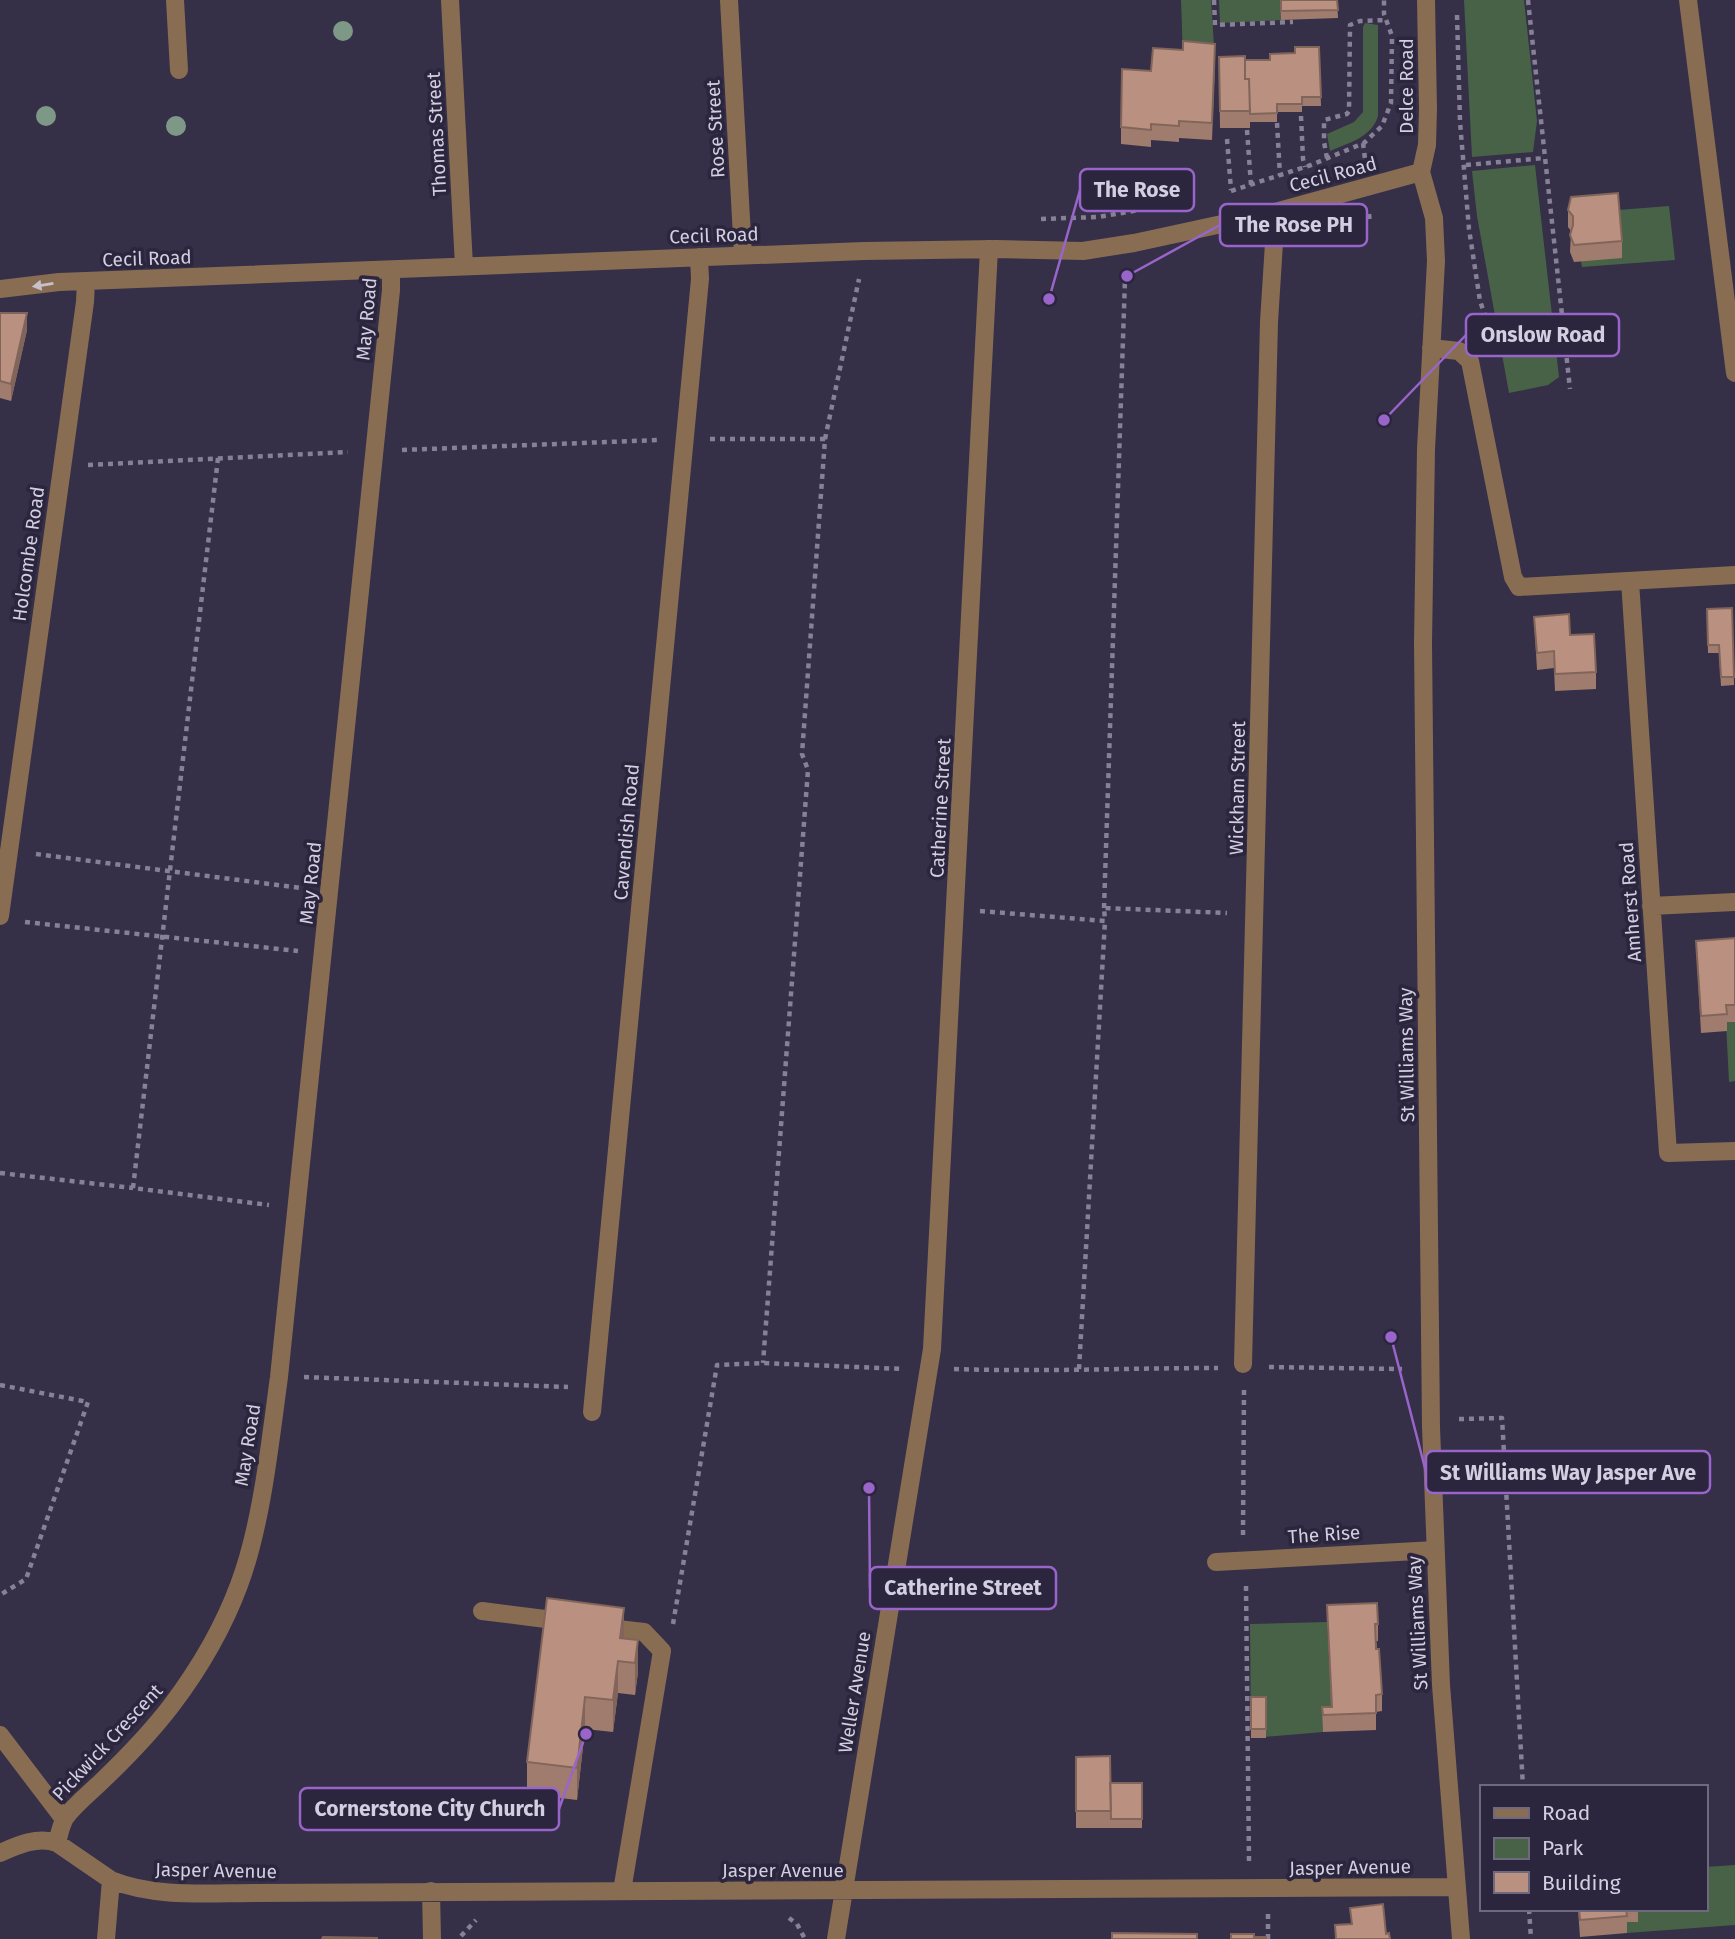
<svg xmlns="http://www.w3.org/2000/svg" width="1735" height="1939" font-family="'Fira Sans',sans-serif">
	<rect width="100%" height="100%" fill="#352f48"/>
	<path fill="#486248" d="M1181,0H1211L1215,61L1183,58Z
		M1219,0H1280L1281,20L1220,23Z
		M1464,0H1524L1537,121L1533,152L1472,157Z
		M1365,23L1378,25V116C1372,137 1349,143 1330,151L1327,134L1354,122L1363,112V27Z
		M1535,165L1559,377L1548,385L1509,393L1477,216L1472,171Z
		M1669,206L1675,260L1582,267L1581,261L1618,210Z
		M1726,1022H1735V1081L1729,1082Z
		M1327,1622L1332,1724L1323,1732L1251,1738L1250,1624Z
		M1735,1865V1925L1627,1933L1626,1922L1637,1909H1705V1867Z"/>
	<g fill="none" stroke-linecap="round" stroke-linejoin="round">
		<path stroke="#868196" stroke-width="4.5" stroke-dasharray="5 5" stroke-linecap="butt" d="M1214,0L1215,25L1293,22
			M1528,0L1570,389
			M1457,15L1460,122L1469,229L1480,301L1496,348
			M1301,116L1303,159L1305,167
			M1277,123L1280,176
			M1247,130L1251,185
			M1227,139L1231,190
			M1363,143L1365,159
			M1327,158L1324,142V120L1347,114L1349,111L1350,25L1360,21L1387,20
			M1466,165L1545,158
			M1231,191L1311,165L1364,143L1382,126L1391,103L1392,36L1384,14V0
			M1369,214L1370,224
			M1041,219L1098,217L1157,207
			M710,439H825L802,754L808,770L763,1363
			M825,439L859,279
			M402,450L659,440
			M218,458L133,1188L269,1205
			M88,465L348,452
			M36,854L301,888
			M1104,908L1125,279
			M980,911L1105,921L1104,908L1227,913
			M25,922L298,951
			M0,1173L133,1188
			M1269,1367L1402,1369
			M954,1369C1042,1372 1130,1368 1218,1368
			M1079,1369L1105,921
			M304,1377L568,1387
			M0,1385L88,1402L26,1579L0,1595
			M1459,1419L1502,1418L1523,1787
			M1243,1535L1244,1390
			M1246,1586L1249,1861
			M673,1624L717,1365L763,1363L903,1369
			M1529,1909L1531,1939
			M1268,1914V1939
			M789,1918L797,1924L805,1939
			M461,1936L476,1920"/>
		<path stroke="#886d53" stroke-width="18" d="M175,0L179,70
			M450,0L464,266
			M729,0L743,255
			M1426,0L1428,109L1427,145L1421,172L1434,218L1436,261L1426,449L1423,643L1431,1427L1441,1685L1461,1939
			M1688,0L1735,373
			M0,289L59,282L864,251L996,249L1083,251L1134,243L1268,214L1421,172
			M1431,348L1459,351L1470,361L1513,577L1519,587L1735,575
			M1630,581L1668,1153L1735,1151
			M1651,906L1735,902
			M0,916L85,302L86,281
			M1243,1364L1269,322L1274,243L1268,214
			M592,1412L700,279L699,257
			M1216,1562L1435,1550
			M482,1611L569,1622
			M600,1627L644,1632L662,1651L622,1891
			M0,1735L64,1819
			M57,1843L111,1880L106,1939
			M0,1853C18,1845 38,1836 57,1843C59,1835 61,1825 65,1818C75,1804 91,1792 103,1780C127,1757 151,1732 171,1706C199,1669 223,1628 239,1585C262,1524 270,1442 279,1377L391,290V270
			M111,1880C156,1898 207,1893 255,1893L1456,1887
			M431,1891L432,1939
			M836,1939L932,1349L989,249"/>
	</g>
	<g fill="#7e9887">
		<circle cx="343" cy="31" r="10"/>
		<circle cx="46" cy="116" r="10"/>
		<circle cx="176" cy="126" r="10"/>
	</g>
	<path fill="#a07c6e" d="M1280,0H1337L1338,18L1281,20Z
		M1319,47L1321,106H1302V112H1277V122H1250V128H1220L1219,57L1245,60H1270Z
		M1215,61L1212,140L1179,138V142L1151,140V147L1121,144V127L1151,71Z
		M1568,210L1622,241V258L1574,262L1570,252L1571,231L1568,227Z
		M0,313L27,330L11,401L0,398Z
		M1732,608L1734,685L1721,686L1719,653H1708L1707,609Z
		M1534,617L1570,635L1596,672V689L1555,691L1554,668L1537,670Z
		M1735,938V1022H1727V1031L1701,1033L1696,941Z
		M1327,1605L1378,1624V1641H1376L1382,1694V1711L1376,1712V1730L1323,1732L1322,1707H1331Z
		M624,1638L638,1640V1672L635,1695L618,1693L613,1732L585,1729L577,1800L527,1794V1762Z
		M1251,1697H1266V1738H1251Z
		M1076,1757L1110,1792L1142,1783V1828H1076Z
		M1578,1909H1638V1922H1627V1933L1580,1937Z"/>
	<path fill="#82655a" d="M27,313V330L11,401V384Z
		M624,1608V1640L620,1638Z
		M638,1640V1672L635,1695V1663Z
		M618,1661V1693L613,1732V1700Z
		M585,1697V1729L577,1800V1768Z"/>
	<path fill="#ba9080" stroke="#82655a" stroke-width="2" d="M1281,0H1337L1338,10L1281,11Z
		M1183,41L1215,44L1212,123L1179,121V126L1151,124V130L1121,127L1122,69L1151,71L1153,48L1183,50Z
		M1295,47H1319L1321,97H1302V104H1277V113L1250,114L1249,79H1245V60H1270V54L1295,53Z
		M1245,56V79H1249L1250,111H1220L1219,57Z
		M1618,193L1622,241L1574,245L1570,235L1573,225V216L1568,210L1571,197Z
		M0,313H27L11,384L0,381Z
		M1732,608L1734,677H1721L1719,645H1708L1707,609Z
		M1569,614L1570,635L1594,634L1596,672L1555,674L1554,651L1537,653L1534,617Z
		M1735,938V1005H1726L1727,1014L1701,1016L1696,941Z
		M547,1598L624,1608L620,1638L638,1640L635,1663L618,1661L613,1700L585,1697L577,1768L527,1762Z
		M1377,1603L1378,1624H1375L1376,1649H1379L1382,1694L1376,1695V1713L1323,1715L1322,1707H1332L1327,1605Z
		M1251,1697H1266V1729H1251Z
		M1110,1756L1111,1811H1076V1757Z
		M1110,1783H1142V1819H1111Z
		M1383,1904L1386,1934L1389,1933L1390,1939H1336L1335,1925L1352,1924L1350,1908Z
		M1579,1909H1626L1627,1916L1580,1920Z
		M1112,1933L1197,1934V1939H1112Z
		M1231,1934H1254V1937H1266V1939H1231Z
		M323,1937L378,1938L322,1939Z"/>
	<defs><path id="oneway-solid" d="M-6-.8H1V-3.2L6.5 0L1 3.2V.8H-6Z" transform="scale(1.75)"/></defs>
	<use fill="#c7c0cb" href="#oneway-solid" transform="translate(43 285) rotate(171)"/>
	<g text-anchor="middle" stroke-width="7" stroke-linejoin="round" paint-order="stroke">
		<g font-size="19" fill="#d2cfe0" stroke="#2b253d">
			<text transform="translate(1406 86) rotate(-90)" y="7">Delce Road</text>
			<text transform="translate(715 129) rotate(-93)" y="7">Rose Street</text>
			<text transform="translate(436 134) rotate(-93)" y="7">Thomas Street</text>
			<text transform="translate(1333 174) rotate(-15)" y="7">Cecil Road</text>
			<text transform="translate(714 235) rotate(-2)" y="7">Cecil Road</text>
			<text transform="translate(147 258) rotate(-2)" y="7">Cecil Road</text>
			<text transform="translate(366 319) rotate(-85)" y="7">May Road</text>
			<text transform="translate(28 554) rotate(-82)" y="7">Holcombe Road</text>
			<text transform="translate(1237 788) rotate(-89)" y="7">Wickham Street</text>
			<text transform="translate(940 808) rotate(-87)" y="7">Catherine Street</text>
			<text transform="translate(626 832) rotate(-85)" y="7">Cavendish Road</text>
			<text transform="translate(310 883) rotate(-84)" y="7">May Road</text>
			<text transform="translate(1630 902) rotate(-94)" y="7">Amherst Road</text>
			<text transform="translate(1406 1055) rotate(-91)" y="7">St Williams Way</text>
			<text transform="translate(247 1445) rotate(-81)" y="7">May Road</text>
			<text transform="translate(1324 1534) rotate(-4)" y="7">The Rise</text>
			<text transform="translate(1417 1623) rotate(-93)" y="7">St Williams Way</text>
			<text transform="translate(854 1692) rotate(-81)" y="7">Weller Avenue</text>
			<text transform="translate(107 1742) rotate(-47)" y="7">Pickwick Crescent</text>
			<text transform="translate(1350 1867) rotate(-1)" y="7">Jasper Avenue</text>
			<text transform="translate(216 1870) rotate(1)" y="7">Jasper Avenue</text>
			<text x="783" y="1877">Jasper Avenue</text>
		</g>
	</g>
	<path fill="none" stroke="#9965cb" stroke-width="2.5" d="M1049 299L1080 190M1127 276L1220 225M1384 420L1466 335M1391 1337L1426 1472M869 1488L870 1588M586 1734L559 1809"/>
	<g fill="#9965cb" stroke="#2b253d" stroke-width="2.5">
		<circle cx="1049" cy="299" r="7"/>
		<circle cx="1127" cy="276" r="7"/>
		<circle cx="1384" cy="420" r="7"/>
		<circle cx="1391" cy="1337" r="7"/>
		<circle cx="869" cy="1488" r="7"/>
		<circle cx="586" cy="1734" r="7"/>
	</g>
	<g fill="#2b253d" stroke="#9965cb" stroke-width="2.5">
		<rect x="1080" y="169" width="114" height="42" rx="7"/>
		<rect x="1220" y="204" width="147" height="42" rx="7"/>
		<rect x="1466" y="314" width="153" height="42" rx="7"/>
		<rect x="1426" y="1451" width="284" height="42" rx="7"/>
		<rect x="870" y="1567" width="186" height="42" rx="7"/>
		<rect x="300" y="1788" width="259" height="42" rx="7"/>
	</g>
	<g font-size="21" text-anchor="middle" font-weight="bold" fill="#d2cfe0">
		<text x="1137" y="197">The Rose</text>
		<text x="1294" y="232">The Rose PH</text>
		<text x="1543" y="342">Onslow Road</text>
		<text x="1568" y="1480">St Williams Way Jasper Ave</text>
		<text x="963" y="1595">Catherine Street</text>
		<text x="430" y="1816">Cornerstone City Church</text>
	</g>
	<rect x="1480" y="1785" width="228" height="126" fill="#2b253d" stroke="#6e697e" stroke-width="2"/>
	<rect x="1494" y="1808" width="35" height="10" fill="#886d53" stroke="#6e697e" stroke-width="2"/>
	<text x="1542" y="1820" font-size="21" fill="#d2cfe0">Road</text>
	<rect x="1494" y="1838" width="35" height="21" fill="#486248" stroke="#6e697e" stroke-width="2"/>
	<text x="1542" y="1855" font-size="21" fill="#d2cfe0">Park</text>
	<rect x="1494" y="1872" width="35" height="21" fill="#ba9080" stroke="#6e697e" stroke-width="2"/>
	<text x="1542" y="1890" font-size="21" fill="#d2cfe0">Building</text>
</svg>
